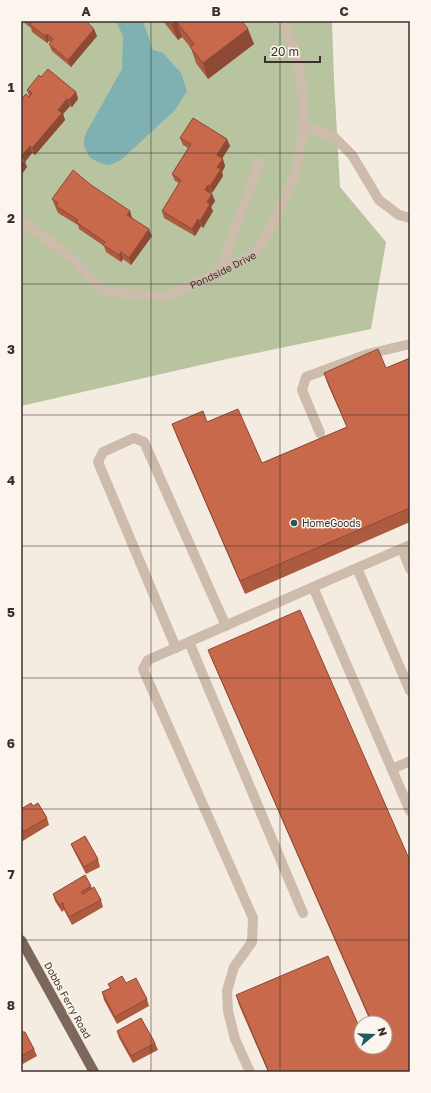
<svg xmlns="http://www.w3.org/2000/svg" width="431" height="1093" font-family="'Golos Text',sans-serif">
	<rect width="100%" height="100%" fill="#f4ebe1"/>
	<path fill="#b8c4a0" d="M21,21H332L334,80L340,187L386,242L371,329L227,359L21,406Z"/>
	<path fill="#7fb0b2" d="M116,21H143L153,50L163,53L181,73L187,91L175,110L121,160L115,163L109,165L102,164L90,158L84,146V139L86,133L122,69L123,36Z"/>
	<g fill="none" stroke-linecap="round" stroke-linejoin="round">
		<g stroke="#cdbbac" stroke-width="10">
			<path d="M302,126L333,136L352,155L379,200L399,215L410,218"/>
			<path id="s1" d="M21,220L71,257L103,291L165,297L220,272L255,254L276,217L295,175L302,138L303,101L299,65L286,28L282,21"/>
			<path d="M220,272L259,162"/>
			<path d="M320,433L302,390L306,377L368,354L410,344"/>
			<path d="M402,549L410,569"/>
			<path d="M357,568L410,691"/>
			<path d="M313,587L410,545"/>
			<path d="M189,642L303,913"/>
			<path d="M176,648L98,462L103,452L134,438L144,442L226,626"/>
			<path d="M392,769L410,761"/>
			<path d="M250,1072L235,1039L228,1011L227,991L234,967L252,942L253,918L143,669L148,660L313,587L410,811"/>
		</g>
		<path stroke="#7d675c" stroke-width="10" d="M21,940L94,1072"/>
	</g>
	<path fill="#ac5a40" d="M22,21H86L97,36L71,67L52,51L49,44L51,42L49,41L47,43L32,32L31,28Z
		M163,21H242L254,44L208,79L196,63L191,48L182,37L178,40Z
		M41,77L76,92L78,99L72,107L70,106L63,114L65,120L35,155L32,153L25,162L27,167L21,175L29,97V96L27,90Z
		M180,138L230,146L222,158L225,166L222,172L223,176L212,193L211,192L210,193L212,194L215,201L211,207L213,211L203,228L201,226L195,236L164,218L162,211L179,183L175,181L172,174L188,148L183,145Z
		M91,185L130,211L132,218L152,236L131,265L123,259L121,262L106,252L104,246L79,229L78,225L58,213L52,199Z
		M410,358V522L245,594L177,437L172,424L207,422L262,463L347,427L328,385L324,373L386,368Z
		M208,650L410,1072H268L239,1005L236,995L361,1047H385V1023H371L212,660Z
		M33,806L47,818L49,825L21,842V809Z
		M71,844L98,859L100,867L86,874L74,851Z
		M91,886L92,888L101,900L103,907L72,925L64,910L62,912L55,901L53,894Z
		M126,983L147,999L149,1006L117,1024L104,1000L102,992L110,988L108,984Z
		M21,1029L34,1049L37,1056L21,1065Z
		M117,1031L155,1043L158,1050L133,1063L119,1038Z"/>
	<path fill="#8c4a34" d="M176,21L182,37L178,40L172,25Z
		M94,29L97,36L71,67L68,60Z
		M248,29L254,44L208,79L203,63Z
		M47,34L49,41L47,43L45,36Z
		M76,92L78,99L72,107L69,100Z
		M67,99L70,106L63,114L65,120L35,155L32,148L58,110Z
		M227,139L230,146L220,162L217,155Z
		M30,146L32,153L25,162L27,167L21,175V157Z
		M223,159L225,166L222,172L223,176L212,193L210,186L217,167Z
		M208,185L211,192L208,197L205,190Z
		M212,194L215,201L211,207L213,211L203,228L200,221L207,202Z
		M130,211L132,219L127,215Z
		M198,219L201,226L195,236L192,229Z
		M149,229L152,236L131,265L129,258Z
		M121,252L123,259L121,262L119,255Z"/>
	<path fill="#c8694b" stroke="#8c4a34" d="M29,21H86L94,29L68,60L49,44L53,39L47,34L45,36L30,25L31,23Z
		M170,21H242L248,29L203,63L190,47L194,44L176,21L172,25Z
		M48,69L76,92L69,100L67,99L58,110L62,113L32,148L30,146L21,157V99L26,94L29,97L32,93L27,90L39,75L41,77Z
		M193,118L227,139L217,155L223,159L217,167L221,169L210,186L208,185L205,190L212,194L207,202L210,204L200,221L198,219L192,229L162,211L181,180L172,174L191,144L180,138Z
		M21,157L25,160L21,165Z
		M73,170L91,185L130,211L127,215L149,229L129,258L121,252L119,255L103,245L105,242L76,222L78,220L56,206L58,203L52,199Z
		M378,349L386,368L410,358V508L240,581L172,424L203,411L207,422L238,409L262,463L347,427L324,373Z
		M300,610L410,861V1072H269L236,995L328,956L361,1031V1047H385V1023H372L208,650Z
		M31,803L33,806L38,803L47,818L21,833V809Z
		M85,836L98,859L84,867L71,844Z
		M85,875L91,886L81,892L83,894L94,887L101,900L69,917L63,906L64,905L63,903L59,905L53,894Z
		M122,976L126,983L136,978L147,999L115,1017L102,992L111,988L108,984Z
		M141,1018L155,1043L131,1056L117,1031Z
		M21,1029L23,1032H25L34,1049L21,1056Z"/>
	<path fill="none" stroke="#3b302b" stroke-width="1" stroke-opacity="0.55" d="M151,21V1072M280,21V1072M21,153H410M21,284H410M21,415H410M21,546H410M21,678H410M21,809H410M21,940H410"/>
	<circle fill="#1f5a5e" stroke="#fbf5ee" stroke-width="1.5" cx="294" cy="523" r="4"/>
	<g text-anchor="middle" stroke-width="3" stroke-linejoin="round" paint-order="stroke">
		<g font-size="10" fill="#3b302b" stroke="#fbf5ee">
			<text dy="4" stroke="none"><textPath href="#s1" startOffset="235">Pondside Drive</textPath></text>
			<text transform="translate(68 1000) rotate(61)" y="4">Dobbs Ferry Road</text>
		</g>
		<g font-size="10" fill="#3b302b" stroke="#fbf5ee" text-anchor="start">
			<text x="302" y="527">HomeGoods</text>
		</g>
	</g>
	<rect width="431" height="1093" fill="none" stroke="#fbf5ee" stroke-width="44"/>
	<g transform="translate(373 1035) rotate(71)"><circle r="19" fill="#fbf5ee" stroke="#aea6a0"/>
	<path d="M0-3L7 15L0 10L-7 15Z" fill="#1f5a5e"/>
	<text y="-6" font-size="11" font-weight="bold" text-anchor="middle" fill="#3b302b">N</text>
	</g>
	<path d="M265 56v6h55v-6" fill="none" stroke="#3b302b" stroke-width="2"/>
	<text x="271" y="56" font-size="12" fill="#3b302b" stroke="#fbf5ee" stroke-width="3" paint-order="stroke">20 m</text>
	<rect x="22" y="22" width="387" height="1049" fill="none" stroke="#3b302b" stroke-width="1.5"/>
	<g font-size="13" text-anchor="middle" font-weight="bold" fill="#3b302b">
		<text x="86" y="16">A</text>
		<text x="216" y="16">B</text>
		<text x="344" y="16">C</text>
		<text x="11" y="92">1</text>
		<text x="11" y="223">2</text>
		<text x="11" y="354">3</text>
		<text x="11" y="485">4</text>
		<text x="11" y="617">5</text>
		<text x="11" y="748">6</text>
		<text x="11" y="879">7</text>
		<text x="11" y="1010">8</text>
	</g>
</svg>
